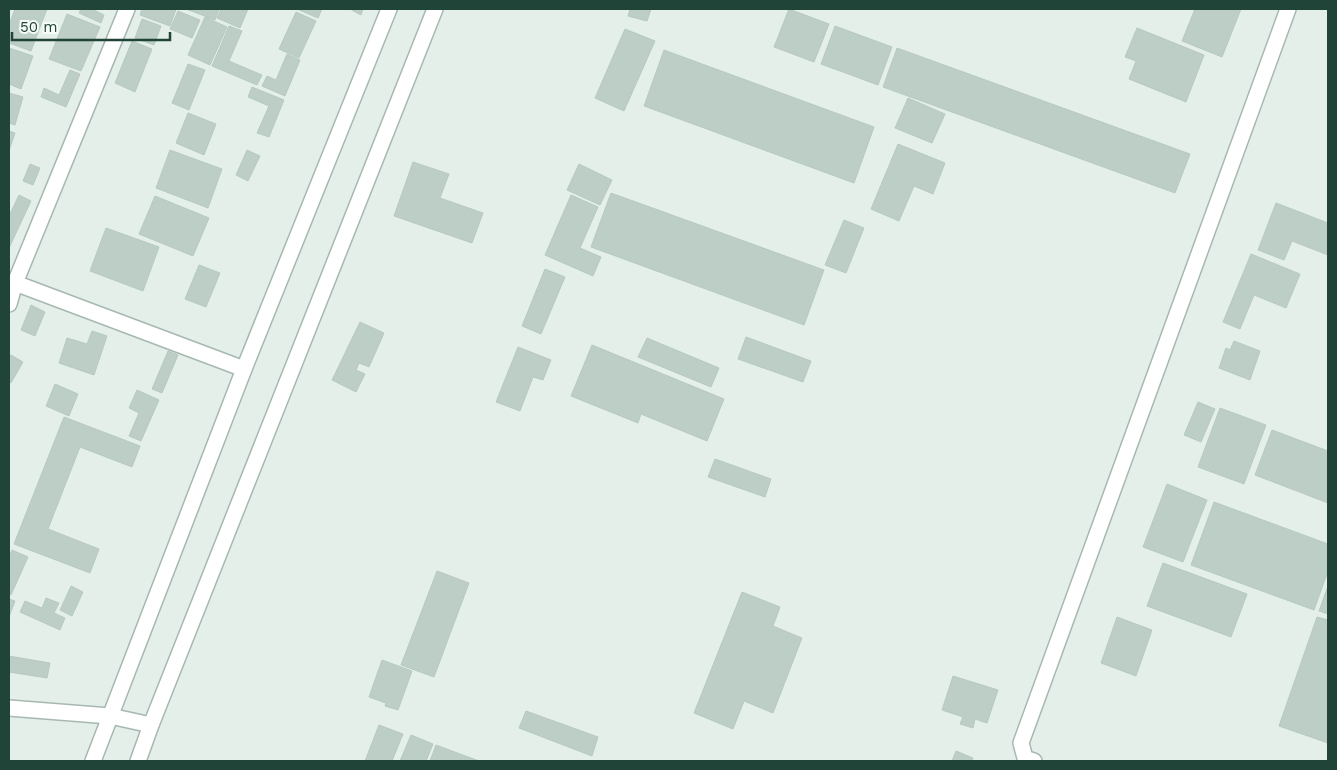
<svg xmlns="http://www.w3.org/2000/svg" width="1337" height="770" font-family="'Work Sans',sans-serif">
	<rect width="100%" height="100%" fill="#e5efea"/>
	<path fill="#bccec5" stroke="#b6cac0" d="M15,9H47L31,51L9,43V25Z
		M81,9H92L104,15L101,23L79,13Z
		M142,9H176L170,26L140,15Z
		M186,9H219L215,20Z
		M221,9H248L240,28L217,18Z
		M297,9H322L318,18Z
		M350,9H363L361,15Z
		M630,9H651L647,21L628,16Z
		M789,9L829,24L814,62L774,47Z
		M1195,9H1241L1222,57L1182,41Z
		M178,11L200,20L192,38L170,29Z
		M296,12L316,21L299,58L279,49Z
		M67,14L100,27L81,71L49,59Z
		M205,17L227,27L210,65L188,55Z
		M142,19L161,26L154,45L135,38Z
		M229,26L242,31L229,61L262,75L257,85L212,66Z
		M835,26L892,47L878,85L821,64Z
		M1137,28L1204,55L1186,102L1129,79L1136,61L1125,57Z
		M625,29L655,41L624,111L595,98Z
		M132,41L152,49L135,92L115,83Z
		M9,48L33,56L21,89L9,84Z
		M897,48L1190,154L1175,193L883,87Z
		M664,50L874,127L854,183L644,106Z
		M287,54L300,60L285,96L262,86L267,76L276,80Z
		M188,64L205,70L189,110L172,103Z
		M70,70L80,74L66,107L41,97L44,88L59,95Z
		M252,87L284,100L269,137L257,133L269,106L248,97Z
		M9,93L23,97L15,125L9,123Z
		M908,98L945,114L932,143L895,128Z
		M188,113L216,124L204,155L176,143Z
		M9,131L15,133L9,151Z
		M898,144L945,163L933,194L914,186L899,221L871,209Z
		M170,150L222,169L208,208L156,188Z
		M247,150L260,156L248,181L236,175Z
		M413,162L449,174L440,198L483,213L472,243L394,216Z
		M30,164L40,168L33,185L23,181Z
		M579,164L612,180L600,205L567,190Z
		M611,193L824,270L804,325L591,247Z
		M19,195L31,201L9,248V216Z
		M571,195L598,207L580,248L601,257L593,276L545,255Z
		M155,196L209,218L193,256L139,234Z
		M1276,203L1328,223V255L1292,241L1284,260L1258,250Z
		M844,220L864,228L846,273L825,265Z
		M106,228L159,247L143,291L90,271Z
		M1251,254L1300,274L1286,308L1254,295L1240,329L1223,322Z
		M199,265L220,273L206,307L185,299Z
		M545,269L565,277L541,334L522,326Z
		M31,305L45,312L35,336L21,330Z
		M360,322L384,333L369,367L359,363L356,370L365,374L356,392L332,380Z
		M92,331L107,336L94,375L59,363L67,338L87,344Z
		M746,337L811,361L803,382L738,359Z
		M647,338L719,368L711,387L638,357Z
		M1234,341L1260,351L1250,380L1219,368L1226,348L1230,350Z
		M592,345L724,399L707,441L641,414L638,423L571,396Z
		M518,347L551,360L543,380L533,377L520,411L496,402Z
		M168,351L178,355L162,393L152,389Z
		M11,355L23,362L11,383L9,382V358Z
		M55,384L78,394L69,416L46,406Z
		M137,390L159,400L141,441L129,436L139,413L129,408Z
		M1198,402L1215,409L1201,442L1184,435Z
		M1220,408L1266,425L1244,484L1198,467Z
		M64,417L140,446L132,467L80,447L48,529L99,549L90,573L14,544Z
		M1272,430L1328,451V503L1255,475Z
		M715,459L771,479L765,497L708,477Z
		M1167,484L1207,500L1183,562L1143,547Z
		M1214,502L1328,544V571L1314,610L1191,565Z
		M12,550L28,557L11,595L9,594V557Z
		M1163,563L1247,594L1231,637L1147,606Z
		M437,571L469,583L434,677L401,665Z
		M71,586L83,592L72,616L60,610Z
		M1328,586V614L1319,611Z
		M742,592L780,607L773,626L802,638L773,713L744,701L733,729L694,713Z
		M46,598L59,603L54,613L65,618L60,630L20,612L25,601L42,608Z
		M9,599L15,601L9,617Z
		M1117,617L1152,630L1136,676L1101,663Z
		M1317,617L1328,620V743L1279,726Z
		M9,656L50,663L47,678L9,672Z
		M382,660L412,671L398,710L385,706L386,703L369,697Z
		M953,676L998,690L987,723L975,719L973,728L960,724L963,717L942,710Z
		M526,711L598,737L592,756L519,728Z
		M379,725L403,734L392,761H365Z
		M411,735L433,744L426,761H400Z
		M436,745L479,761H430Z
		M956,751L973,758L972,761H952Z"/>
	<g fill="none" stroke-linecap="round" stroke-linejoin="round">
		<defs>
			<path id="minor" d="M15,283L244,369
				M9,304L15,283L127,9
				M9,708L110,716L151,725
				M1034,761L1025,758L1021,743L1288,9"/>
			<path id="tertiary" d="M93,761L244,369L389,9
				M138,761L151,725L435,9"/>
		</defs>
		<use href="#minor" stroke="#a6b8b1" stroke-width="18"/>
		<use href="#tertiary" stroke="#a6b8b1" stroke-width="18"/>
		<use href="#minor" stroke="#fff" stroke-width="15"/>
		<use href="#tertiary" stroke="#fff" stroke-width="15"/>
	</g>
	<rect width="1337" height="770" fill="none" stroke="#214438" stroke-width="20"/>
	<path d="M12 32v8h158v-8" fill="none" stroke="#214438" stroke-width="2.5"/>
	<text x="20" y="32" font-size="15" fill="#214438" stroke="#f6fbf8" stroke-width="4" paint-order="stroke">50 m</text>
</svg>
